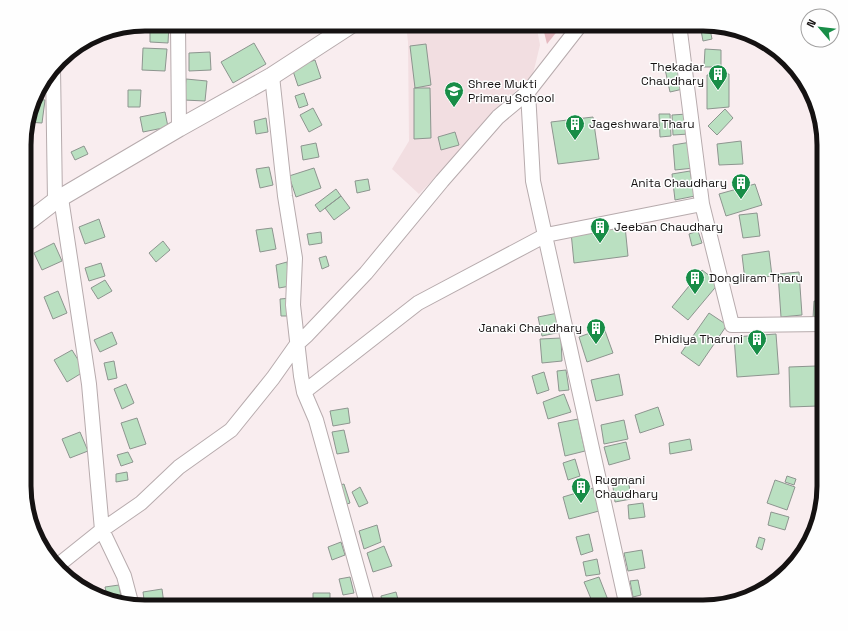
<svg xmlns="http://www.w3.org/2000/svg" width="848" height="631" font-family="'Space Grotesk',sans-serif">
	<rect width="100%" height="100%" fill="#f9edef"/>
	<path fill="#f2dee1" d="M406,24H536L540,45L533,74L478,128L467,145L419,194L392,169L409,141L408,42Z"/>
	<path fill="#e5b9c0" d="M542,24H563L547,44Z"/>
	<path fill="#bae0c1" stroke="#8d958f" d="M150,24H169L168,43L150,42Z
		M709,24L712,39L703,41L700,25Z
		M254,43L266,64L233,83L221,62Z
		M426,44L431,85L415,88L410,46Z
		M143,48L167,49L165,71L142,70Z
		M705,49L721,50V67H704Z
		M210,52L211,70L189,71V53Z
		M315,60L321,78L298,86L292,68Z
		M678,66L683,89L670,92L665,69Z
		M729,74V107L707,109V75Z
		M186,79L207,81L205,101L184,100Z
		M414,88H430L431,138L414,139Z
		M128,90H141L140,107H128Z
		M304,93L308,105L299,108L295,96Z
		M35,99L45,100L42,123L27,122Z
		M313,108L322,125L309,132L300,115Z
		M725,109L733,118L717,135L708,126Z
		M165,112L168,127L143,132L140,117Z
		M659,114H670L671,136L660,137Z
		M687,114L689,134L673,135L672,115Z
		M593,117L599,159L558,164L551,122Z
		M266,118L268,132L256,134L254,121Z
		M455,132L459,145L441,150L438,137Z
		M741,141L743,164L719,165L717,144Z
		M691,142L694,168L675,170L673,145Z
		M316,143L319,157L303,160L301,146Z
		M84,146L88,154L75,160L71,152Z
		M269,167L273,185L260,188L256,169Z
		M314,168L321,188L296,197L289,176Z
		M690,171L695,196L675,200L672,174Z
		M368,179L370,190L357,193L355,181Z
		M755,184L762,205L726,216L719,194Z
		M336,189L341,196L320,212L315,205Z
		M341,196L350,208L334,220L325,208Z
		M757,213L760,236L743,238L739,215Z
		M99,219L105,237L85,244L79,227Z
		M625,226L628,256L574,263L571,232Z
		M272,228L276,249L260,252L256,230Z
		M698,231L702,243L692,246L689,234Z
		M321,232L322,243L309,245L307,234Z
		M163,241L170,250L156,262L149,253Z
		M54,243L62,261L42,270L34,253Z
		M769,251L772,276L745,280L742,255Z
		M326,256L329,266L322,269L319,258Z
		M287,262L290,286L279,288L276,265Z
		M101,263L105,276L89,281L85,268Z
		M702,270L719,283L688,320L672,307Z
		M799,272L802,315L781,317L778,274Z
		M105,280L112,291L98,299L91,288Z
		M58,291L67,313L53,319L44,297Z
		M291,298L292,316H281L280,299Z
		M814,301L824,302V319L813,318Z
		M558,313L561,332L542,336L538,317Z
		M709,313L727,325L699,366L681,353Z
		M604,328L613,353L587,362L579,337Z
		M112,332L117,344L100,352L94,340Z
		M776,334L779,374L737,377L734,337Z
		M561,338L562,361L542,363L540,339Z
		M72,350L85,371L67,382L54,360Z
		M114,361L117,378L108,380L104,363Z
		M816,366L818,406L790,407L789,367Z
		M566,370L569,390L559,391L557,371Z
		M544,372L549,390L537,394L532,376Z
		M619,374L623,395L596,401L591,380Z
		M126,384L134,403L122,409L114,389Z
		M564,394L571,412L548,419L543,402Z
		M658,407L664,425L640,433L635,415Z
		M348,408L350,423L333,426L330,411Z
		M137,418L146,444L130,449L121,423Z
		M578,419L585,451L565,456L558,423Z
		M624,420L628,439L604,444L601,425Z
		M344,430L349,452L337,454L332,432Z
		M80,432L88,451L70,458L62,439Z
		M690,439L692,450L670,454L669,443Z
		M626,442L630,459L609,465L604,447Z
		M128,452L133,462L121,466L117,455Z
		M575,459L580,476L568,480L563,463Z
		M127,472L128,480L116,482V474Z
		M787,476L796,479L794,485L785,482Z
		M628,478L631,499L615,502L612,480Z
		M775,480L795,487L787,510L767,503Z
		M344,484L350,503L341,506L336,486Z
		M360,487L368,503L359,507L352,492Z
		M593,488L599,511L569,519L563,497Z
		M643,503L645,517L629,519L628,505Z
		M771,512L789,517L785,530L768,525Z
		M377,525L381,542L364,549L359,531Z
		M589,534L593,551L581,555L576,537Z
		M759,537L765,539L762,550L756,547Z
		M341,542L345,555L332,560L328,547Z
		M384,546L392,566L373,572L367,553Z
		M642,550L645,568L628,571L624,553Z
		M597,559L600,574L586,576L583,562Z
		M350,577L354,593L343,595L339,579Z
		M599,577L608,600L594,606L584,582Z
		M638,580L641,595L633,597L630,581Z
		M119,585L122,603L108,600L105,587Z
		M162,589L164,604L145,607L143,592Z
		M396,592L400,607H383L381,596Z
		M313,593H330V607H313Z"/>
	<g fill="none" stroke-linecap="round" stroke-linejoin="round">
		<defs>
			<path id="minor" d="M178,24L179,128
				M679,24L702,204L732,325L824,324
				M53,68L55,201
				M272,76L285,196L295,258L293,305L301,376L304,392L418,303L546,235L702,204
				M528,92L533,181L627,607
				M61,198L89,384L102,530L124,576L132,606
				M304,392L316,420L368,607
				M57,566L102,530L141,503L179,467L231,430L273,378L297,344L307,335L366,273L442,181L498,117L528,92L581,24"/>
			<path id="tertiary" d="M25,224L55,201L179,128L272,76L352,24"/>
		</defs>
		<use href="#minor" stroke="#b7abad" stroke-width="16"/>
		<use href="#tertiary" stroke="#b7abad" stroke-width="19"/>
		<use href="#minor" stroke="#fff" stroke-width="14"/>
		<use href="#tertiary" stroke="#fff" stroke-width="17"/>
	</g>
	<defs>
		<symbol id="building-pin" viewBox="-11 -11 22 30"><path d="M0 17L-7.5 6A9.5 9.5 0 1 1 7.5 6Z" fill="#188d47" stroke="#fefefe"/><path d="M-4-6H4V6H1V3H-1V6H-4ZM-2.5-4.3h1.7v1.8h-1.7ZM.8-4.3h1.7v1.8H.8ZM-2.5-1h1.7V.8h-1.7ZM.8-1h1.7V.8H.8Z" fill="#fff"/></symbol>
		<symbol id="school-pin" viewBox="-11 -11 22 30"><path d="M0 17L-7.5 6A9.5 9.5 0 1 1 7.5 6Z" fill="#188d47" stroke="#fefefe"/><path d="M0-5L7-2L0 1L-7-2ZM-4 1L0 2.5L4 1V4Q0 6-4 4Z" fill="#fff"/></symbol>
	</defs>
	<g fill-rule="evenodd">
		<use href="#building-pin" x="707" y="63" width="22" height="30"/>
		<use href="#school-pin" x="443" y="80" width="22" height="30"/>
		<use href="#building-pin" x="564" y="113" width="22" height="30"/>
		<use href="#building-pin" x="730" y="172" width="22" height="30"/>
		<use href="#building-pin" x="589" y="216" width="22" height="30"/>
		<use href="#building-pin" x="684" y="267" width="22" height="30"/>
		<use href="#building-pin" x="585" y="317" width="22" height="30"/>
		<use href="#building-pin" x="746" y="328" width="22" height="30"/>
		<use href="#building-pin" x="570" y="476" width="22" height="30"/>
	</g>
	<g text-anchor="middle" stroke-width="3" stroke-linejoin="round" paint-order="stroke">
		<g font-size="12" fill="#151212" stroke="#fefefe" text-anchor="start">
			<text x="704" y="71" text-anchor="end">Thekadar<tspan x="704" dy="14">Chaudhary</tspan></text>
			<text x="468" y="88">Shree Mukti<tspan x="468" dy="14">Primary School</tspan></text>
			<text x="589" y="128">Jageshwara Tharu</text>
			<text x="727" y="187" text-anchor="end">Anita Chaudhary</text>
			<text x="614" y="231">Jeeban Chaudhary</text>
			<text x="709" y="282">Dongliram Tharu</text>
			<text x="582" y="332" text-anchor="end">Janaki Chaudhary</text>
			<text x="743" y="343" text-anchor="end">Phidiya Tharuni</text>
			<text x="595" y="484">Rugmani<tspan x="595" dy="14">Chaudhary</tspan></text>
		</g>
	</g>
	<path d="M0 0H848V631H0ZM145 31H703A114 114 0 0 1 817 145V486A114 114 0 0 1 703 600H145A114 114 0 0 1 31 486V145A114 114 0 0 1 145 31Z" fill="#fefefe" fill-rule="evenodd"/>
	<path fill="none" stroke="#151212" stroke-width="5" d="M145 31H703A114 114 0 0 1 817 145V486A114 114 0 0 1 703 600H145A114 114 0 0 1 31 486V145A114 114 0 0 1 145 31Z"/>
	<g transform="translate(820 28) rotate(298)"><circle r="19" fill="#fefefe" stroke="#a1a0a0"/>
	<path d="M0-3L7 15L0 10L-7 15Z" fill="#188d47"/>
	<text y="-6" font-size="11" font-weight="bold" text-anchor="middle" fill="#151212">N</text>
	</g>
</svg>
